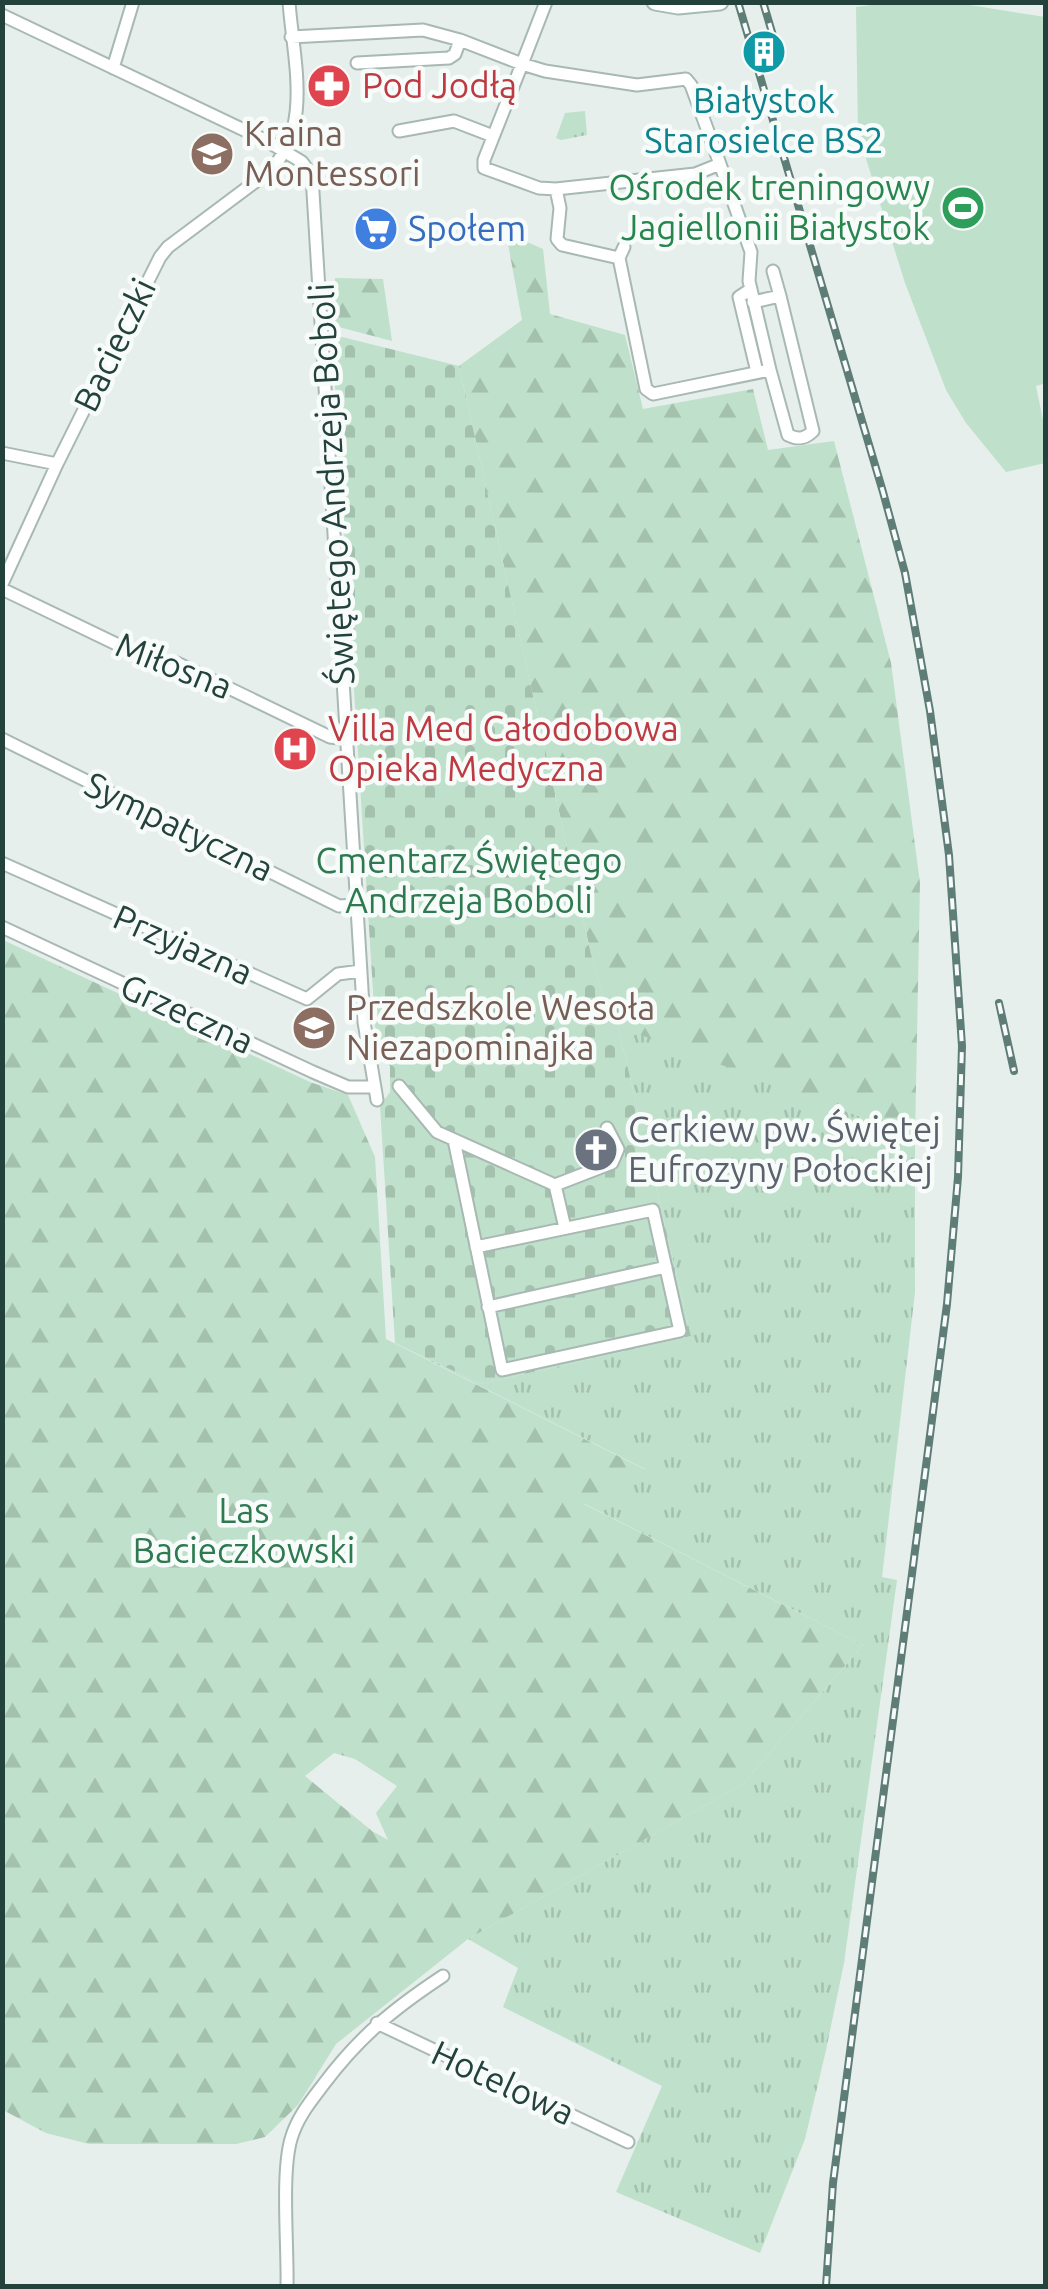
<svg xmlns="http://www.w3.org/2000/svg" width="1048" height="2289" font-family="Ubuntu,sans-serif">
	<defs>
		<pattern id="grass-tufts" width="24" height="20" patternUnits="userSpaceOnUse" patternTransform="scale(2.5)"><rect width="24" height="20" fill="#bfe0ca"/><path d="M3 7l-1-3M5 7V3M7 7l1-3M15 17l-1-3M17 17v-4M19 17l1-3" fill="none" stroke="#a4c1ae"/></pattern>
		<pattern id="forest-firs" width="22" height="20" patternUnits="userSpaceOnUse" patternTransform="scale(2.5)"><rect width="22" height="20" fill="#bfe0ca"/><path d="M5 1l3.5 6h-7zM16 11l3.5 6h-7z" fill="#a4c1ae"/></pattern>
		<pattern id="cemetery-stones" width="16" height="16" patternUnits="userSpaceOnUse" patternTransform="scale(2.5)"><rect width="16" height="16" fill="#bfe0ca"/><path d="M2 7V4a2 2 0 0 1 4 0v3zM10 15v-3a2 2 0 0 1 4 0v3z" fill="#a4c1ae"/></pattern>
	</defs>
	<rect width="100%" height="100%" fill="#e6efeb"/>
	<path fill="url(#grass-tufts)" d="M585,111L587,135L561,140L556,138L565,113Z
		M618,1026L915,1137V1292L882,1577L897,1580L844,1963L826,2050L805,2139L760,2253L616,2192L662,2086L503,2007L518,1968L468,1939L743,1784L863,1645L583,1503L645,1469L395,1343L481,1384L691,1336Z"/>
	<path fill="url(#forest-firs)" fill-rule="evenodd" d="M506,233L543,249L550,314L625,335L643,409L753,389L768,450L834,441L891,663L920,883L915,1137L611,1024L591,954L459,366L522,320Z
		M335,278L383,279L392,341L335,326Z
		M3,940L310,1082L348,1095L375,1157L386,1339L646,1470L584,1504L863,1645L743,1784L468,1939L336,2044L298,2105L265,2137L236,2144H89L46,2133L3,2110ZM334,1753L355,1759L397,1786L376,1813L388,1840L372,1831L305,1776Z"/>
	<path fill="url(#cemetery-stones)" d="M342,337L459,366L591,954L611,1023L618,1026L691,1336L481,1384L395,1343L380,1106L390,1092V1066L377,1055L332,338Z"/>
	<path fill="#bfe0ca" d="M888,3H957L1045,17L1046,383L1036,386L1045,430V463L1006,472L966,423L946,390L905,283L858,133L856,7Z"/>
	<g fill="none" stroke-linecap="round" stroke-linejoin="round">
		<defs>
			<path id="street" d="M2,15L267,141L302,162L312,176L364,1022L377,1100
				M291,37L423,30L460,40L522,64L484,160V168L539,188L556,189L695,174L720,164L691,85L686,79L637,85L545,71L522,64L546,2
				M357,63L449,58L455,54L460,40
				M113,68L133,2
				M399,131L454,121L493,136
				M556,189L560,208L557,239L562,245L619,258
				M624,247L619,258L646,389L653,394L770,370L749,281L751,252L720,164
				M773,271L780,296
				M751,289L739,297L757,372
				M753,302L780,296L813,431C805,439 798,440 788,435L770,370
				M2,453L57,464
				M2,584L57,464L160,257L168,247L267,173C314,131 293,59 289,2
				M2,589L162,666L177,663L330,737L346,739
				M2,739L339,906L357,905
				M2,863L307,999L338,974L361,971
				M2,927L313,1072L348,1087H375
				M399,1086L437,1132L555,1185L565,1228
				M454,1140L502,1370L680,1331L653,1210L476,1247
				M555,1185L612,1163L618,1149L607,1128
				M488,1307L666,1267
				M377,2023L628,2142
				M287,2286C288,2246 281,2174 291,2139C297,2118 310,2102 323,2085C359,2037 393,2009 443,1976"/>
			<path id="secondary" d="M655,2L678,6L720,2"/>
		</defs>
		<use href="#street" stroke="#a8b8b3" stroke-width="15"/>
		<use href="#secondary" stroke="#a4bbb4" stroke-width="19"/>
		<use href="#street" stroke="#fff" stroke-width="11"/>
		<use href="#secondary" stroke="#fff" stroke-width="15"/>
		<defs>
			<path id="rail" d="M738,2L883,492L905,573L930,711L949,855L962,1046L958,1177L947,1304L833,2183L826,2286
				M763,2L774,39
				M999,1003L1014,1071"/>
		</defs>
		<use href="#rail" stroke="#5f7d77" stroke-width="8"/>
		<use href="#rail" stroke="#f7fbf9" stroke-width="4" stroke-dasharray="11" stroke-linecap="butt"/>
	</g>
	<defs>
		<symbol id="building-disc" viewBox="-11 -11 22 22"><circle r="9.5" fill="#0f9aa8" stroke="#f7fbf9"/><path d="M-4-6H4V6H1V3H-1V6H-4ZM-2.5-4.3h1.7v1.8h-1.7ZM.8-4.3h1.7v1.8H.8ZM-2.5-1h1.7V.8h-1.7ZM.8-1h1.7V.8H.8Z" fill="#fff"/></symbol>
		<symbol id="pharmacy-disc" viewBox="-11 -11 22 22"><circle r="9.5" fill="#e0444e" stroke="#f7fbf9"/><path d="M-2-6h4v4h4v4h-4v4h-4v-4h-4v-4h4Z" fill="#fff"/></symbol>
		<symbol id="school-disc" viewBox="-11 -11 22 22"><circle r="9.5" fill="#8d6e63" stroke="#f7fbf9"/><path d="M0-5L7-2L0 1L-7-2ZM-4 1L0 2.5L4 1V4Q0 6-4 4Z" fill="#fff"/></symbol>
		<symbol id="stadium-disc" viewBox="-11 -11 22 22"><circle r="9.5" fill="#2e9e5b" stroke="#f7fbf9"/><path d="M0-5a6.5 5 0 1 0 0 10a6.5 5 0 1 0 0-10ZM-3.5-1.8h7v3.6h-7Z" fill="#fff"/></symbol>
		<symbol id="supermarket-disc" viewBox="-11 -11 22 22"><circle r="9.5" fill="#3f7fe0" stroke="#f7fbf9"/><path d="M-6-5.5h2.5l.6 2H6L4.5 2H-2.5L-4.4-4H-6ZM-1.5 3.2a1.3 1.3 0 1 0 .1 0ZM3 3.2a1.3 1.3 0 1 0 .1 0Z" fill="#fff"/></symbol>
		<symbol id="hospital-disc" viewBox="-11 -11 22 22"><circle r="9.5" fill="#e0444e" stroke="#f7fbf9"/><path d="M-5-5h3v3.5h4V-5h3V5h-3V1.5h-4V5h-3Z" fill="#fff"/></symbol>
		<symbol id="church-disc" viewBox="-11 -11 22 22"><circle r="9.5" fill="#6b7280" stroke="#f7fbf9"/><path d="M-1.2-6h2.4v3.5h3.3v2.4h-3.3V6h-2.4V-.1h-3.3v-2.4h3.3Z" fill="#fff"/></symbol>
	</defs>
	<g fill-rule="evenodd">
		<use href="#building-disc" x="739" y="27" width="50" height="50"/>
		<use href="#pharmacy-disc" x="304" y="61" width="50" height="50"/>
		<use href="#school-disc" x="187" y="129" width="50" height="50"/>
		<use href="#stadium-disc" x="938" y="183" width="50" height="50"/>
		<use href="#supermarket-disc" x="351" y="204" width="50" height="50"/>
		<use href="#hospital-disc" x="270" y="724" width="50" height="50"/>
		<use href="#school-disc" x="289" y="1003" width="50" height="50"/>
		<use href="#church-disc" x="571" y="1125" width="50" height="50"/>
	</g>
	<g text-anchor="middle" stroke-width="9" stroke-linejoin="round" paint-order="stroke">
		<g font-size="35" fill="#be3a42" stroke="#f7fbf9" text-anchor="start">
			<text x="362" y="98">Pod Jodłą</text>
			<text x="328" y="741">Villa Med Całodobowa<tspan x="328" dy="40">Opieka Medyczna</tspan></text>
		</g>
		<g font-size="35" fill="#0d838f" stroke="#f7fbf9">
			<text x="764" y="113">Białystok<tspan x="764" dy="40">Starosielce BS2</tspan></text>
		</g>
		<g font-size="35" fill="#785e54" stroke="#f7fbf9" text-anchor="start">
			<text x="244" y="146">Kraina<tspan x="244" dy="40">Montessori</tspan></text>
			<text x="346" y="1020">Przedszkole Wesoła<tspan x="346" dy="40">Niezapominajka</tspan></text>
		</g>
		<g font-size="35" fill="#27864d" stroke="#f7fbf9" text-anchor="end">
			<text x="930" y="200">Ośrodek treningowy<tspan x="930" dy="40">Jagiellonii Białystok</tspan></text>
		</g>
		<g font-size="35" fill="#366cbe" stroke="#f7fbf9" text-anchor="start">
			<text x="408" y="241">Społem</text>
		</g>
		<g font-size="35" fill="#24423c" stroke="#f7fbf9">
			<text transform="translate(115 345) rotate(-64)" y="12">Bacieczki</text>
			<text transform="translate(332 484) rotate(-93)" y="12">Świętego Andrzeja Boboli</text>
			<text transform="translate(174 666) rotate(22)" y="12">Miłosna</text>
			<text transform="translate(179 827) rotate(26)" y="12">Sympatyczna</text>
			<text transform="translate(183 945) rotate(24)" y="12">Przyjazna</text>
			<text transform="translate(187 1014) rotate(25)" y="12">Grzeczna</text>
			<text transform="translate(503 2083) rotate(25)" y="12">Hotelowa</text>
		</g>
		<g font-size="35" fill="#2d7950" stroke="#f7fbf9">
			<text x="469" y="873">Cmentarz Świętego<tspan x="469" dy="40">Andrzeja Boboli</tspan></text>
			<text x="244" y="1523">Las<tspan x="244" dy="40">Bacieczkowski</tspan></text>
		</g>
		<g font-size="35" fill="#5b616d" stroke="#f7fbf9" text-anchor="start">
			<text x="628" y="1142">Cerkiew pw. Świętej<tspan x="628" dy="40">Eufrozyny Połockiej</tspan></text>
		</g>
	</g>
	<rect width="1048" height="2289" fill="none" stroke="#24423c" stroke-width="10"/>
</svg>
